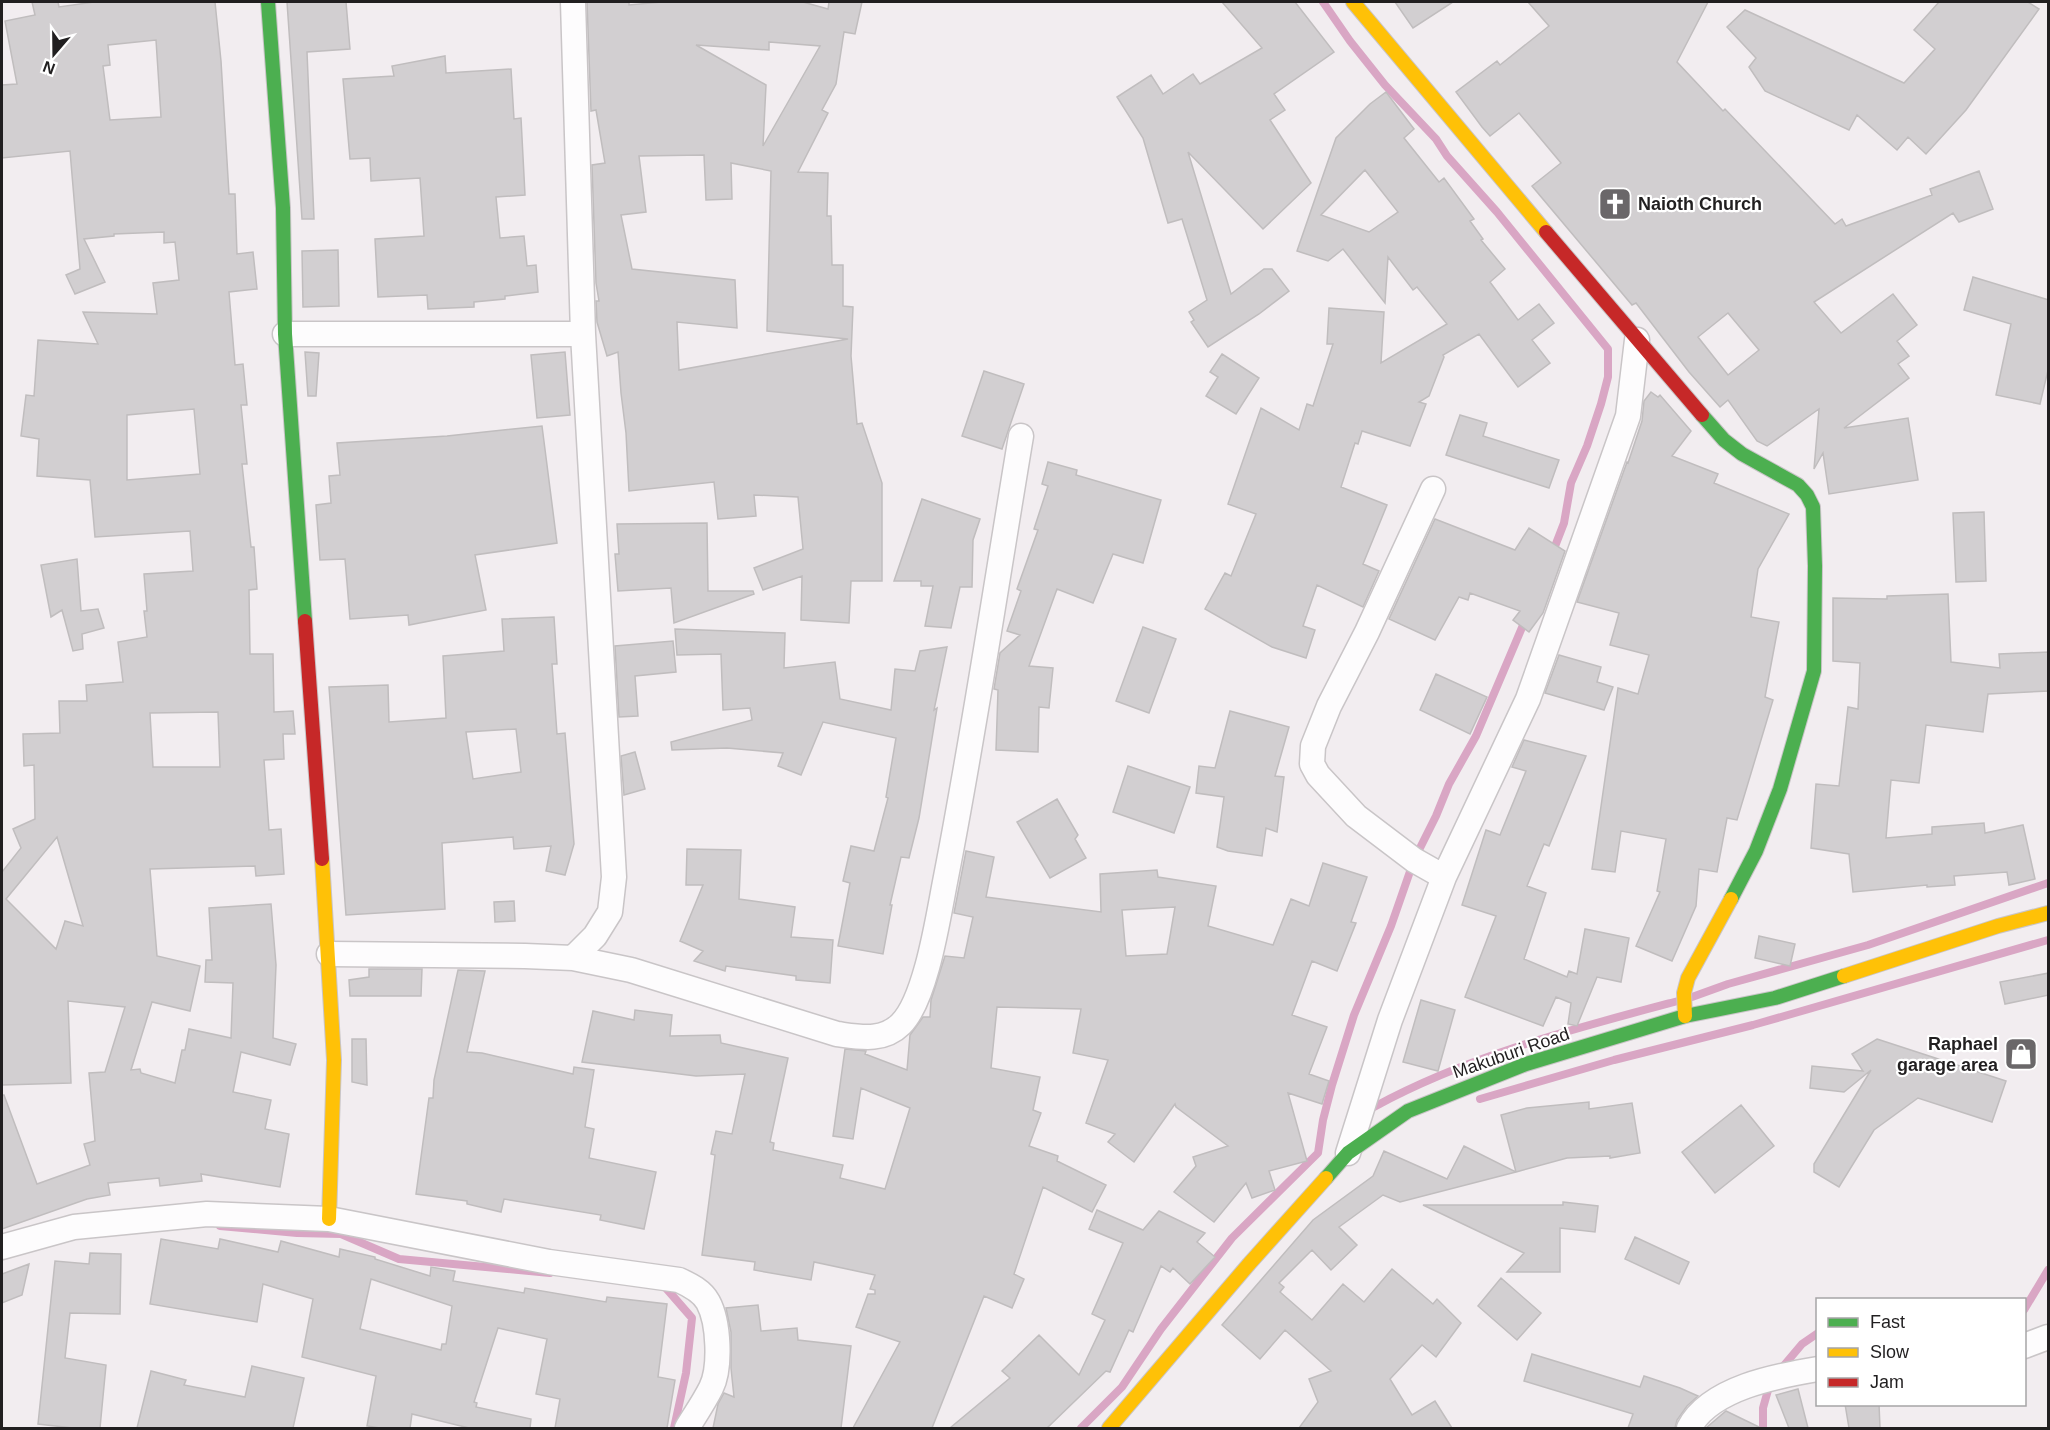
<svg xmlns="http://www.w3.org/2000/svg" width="2050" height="1430" font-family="Arial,sans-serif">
	<rect width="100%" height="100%" fill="#f2edf0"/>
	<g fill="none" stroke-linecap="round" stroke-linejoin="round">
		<path stroke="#d9a6c4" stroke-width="8" d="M1323,2L1350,41L1385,85L1436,139L1447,156L1497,212L1608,349V377L1601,404L1587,446L1571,483L1564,523L1552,554
			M1692,997L1728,984L1868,945L2048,883
			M1480,1099L1614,1060L1753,1025L2048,940
			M1374,1107C1467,1056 1576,1028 1678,1001
			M220,1226L297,1233L341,1234L399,1259L550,1273
			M661,1286L665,1287L692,1318L686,1373L674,1428
			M2024,1310L2048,1270
			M1781,1369L1802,1344L1818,1333
			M1081,1428L1122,1387L1161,1329L1232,1238L1318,1153L1323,1120L1332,1085L1354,1015L1391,926L1414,860L1436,816L1449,784L1476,736L1526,618
			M1763,1428V1408L1770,1383"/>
	</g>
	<path fill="#d2cfd1" stroke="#c0bdbe" stroke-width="1.5" fill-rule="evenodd" d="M32,2H58L59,7L94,2H215L221,61L229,194H235L237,254L253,252L257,289L229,292L235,365L243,364L247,405H241L247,464H242L251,547H254L257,589L249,590L250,654H273L274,712L293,711L295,734H283L284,759L264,760L269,830L281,829L284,874L256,876L255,866L150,869L157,956L200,966L190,1011L152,1002L131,1070L140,1069L141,1073L175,1083L182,1050H185L189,1029L231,1038L233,983L205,982L206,960H212L209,908L271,904L276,965L273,1038L296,1044L290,1065L241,1052L233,1092L271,1100L265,1129L289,1134L280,1187L201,1174L202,1181L160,1186L159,1178L108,1183L110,1195L87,1199L2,1229V1095H4L37,1184L90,1165L84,1144L95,1141L89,1073L105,1072L125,1007L68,1001L71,1083L2,1085V872L21,848L13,829L35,819L34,765L24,766L23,734L60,733L59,701H87L86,685L123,682L118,642L147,637L144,611H147L144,574L193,571L190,531L95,537L90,480L37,476L39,439L21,436L26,395L34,396L38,340L98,344L83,312L157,314L153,283L179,280L175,242L164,243V232L114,234V236L84,239L105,282L75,294L66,275L80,269L70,151L2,158V85L17,84L5,21L35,15ZM156,40L161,117L110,120L103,66L110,65L108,45ZM194,409L200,474L127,480V415ZM218,712L220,767H153L150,713ZM57,837L83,926L65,921L56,949L6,899Z
		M287,2H346L350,49L307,52L314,219H302Z
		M587,2H629V5L662,2H803L828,9L829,2H862L855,34L844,32L836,84L822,110L828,113L798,172L828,173L827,216H831L832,265H843V306L853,307L851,356L857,424L862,423L882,483V581H851L849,623L801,620L802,576L763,590L754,568L803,549L798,497L754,495L756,516L718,519L714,482L629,491L626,433L621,393L618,352L607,356L597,322L596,301H599L596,283L592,165L605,163L596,110L591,111ZM769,42L820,46L763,146L766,85L696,45L769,50ZM704,155L706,200L732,199L731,163L771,171L767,331L848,339L679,370L677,322L737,328L735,280L632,269L621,215L646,212L639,156Z
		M1222,2H1295L1334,52L1274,94L1285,110L1270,120L1311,183L1263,229L1188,152L1231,294L1264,269H1272L1289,291L1259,314L1208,347L1191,322L1194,320L1189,312L1207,300L1182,219L1168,223L1143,138L1117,97L1151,75L1163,94L1193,74L1200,84L1262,48Z
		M1395,2H1453L1413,28Z
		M1528,2H1708L1677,62L1723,111L1725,109L1835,224L1842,219L1846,226L1932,195L1930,189L1979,171L1993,209L1959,222L1953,213L1814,302L1841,333L1893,294L1917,325L1897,341L1909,356L1898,364L1909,378L1844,428L1908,418L1918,480L1829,494L1823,453L1814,469L1819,409L1767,446L1757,441L1728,400L1720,407L1689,372L1636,303L1632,305L1532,186L1561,163L1519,113L1490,136L1482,127L1456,92L1497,61L1500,65L1549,26ZM1728,313L1759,350L1728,375L1698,337Z
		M1939,2H2028L2039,9L1966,110L1926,154L1908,137L1897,150L1857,115L1849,130L1765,91L1749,67L1756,58L1727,27L1745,10L1904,83L1935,49L1914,30Z
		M445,56L446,73L511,69L514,119L521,118L525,195L496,197L500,238L524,236L527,266L536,265L538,292L505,296V299L474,302V307L428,309L427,295L378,297L375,239L424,236L420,178L371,181L370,158L350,159L343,79L394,76L392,66Z
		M1386,92L1414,129L1404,138L1439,182L1444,178L1474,219L1470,221L1483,239L1481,240L1505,269L1490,282L1518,320L1539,304L1554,323L1532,340L1550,363L1518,387L1479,334L1443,355L1444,357L1429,396L1419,402L1426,404L1410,446L1362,431L1358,444L1355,443L1341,487L1387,505L1363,564L1379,571L1363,607L1317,585L1303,626L1315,630L1306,658L1272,647L1205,609L1225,573L1231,576L1256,514L1228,504L1261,408L1299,430L1307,404L1313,406L1333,344H1327L1329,308L1384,312L1381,363L1447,324L1417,287L1413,290L1388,257L1385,303L1343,249L1328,261L1297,251L1336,138L1370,104ZM1365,170L1398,212L1369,232L1321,215Z
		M338,250L339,306L303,307L302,251Z
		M1973,277L2049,300V366L2040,404L1996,395L2011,324L1964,310Z
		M305,352L319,353L316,396H308Z
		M565,352L570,415L537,418L531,355Z
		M1222,354L1259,378L1236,414L1206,396L1218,377L1210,372Z
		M984,371L1024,384L1002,449L962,436Z
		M1651,392L1658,397L1660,395L1691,431L1672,456L1718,474L1714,483L1789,514L1758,569L1751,617L1779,622L1765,697L1773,700L1737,820L1727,818L1717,872L1699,869L1696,906L1672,961L1636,946L1660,892L1657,891L1666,839L1621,831L1615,872L1592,869L1618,688L1638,694L1649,655L1610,645L1619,613L1577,602L1627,462L1628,463L1642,421L1644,401Z
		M1460,415L1487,423L1483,436L1559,460L1549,488L1446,455Z
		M542,426L557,543L475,555L486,610L409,625L408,615L350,619L345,559L320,560L316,505L331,503L329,476L340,475L337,443L447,436Z
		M1048,462L1077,470L1076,475L1161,500L1143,563L1113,554L1093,603L1057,589L1029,666L1053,668L1049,708L1039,707L1038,752L996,750L998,690L994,689L1000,653L1020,635L1007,631L1021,591L1017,589L1038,530L1034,529L1048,486L1042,484Z
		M922,499L980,519L973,540L972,587H960L951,628L925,626L933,586H921V581H894Z
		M1984,512L1986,581L1956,582L1953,513Z
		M1435,519L1515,550L1529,528L1565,551L1543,613L1529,632L1513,620L1520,611L1470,593L1468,600L1459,597L1435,640L1389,619Z
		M707,523L708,591H753L754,594L674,623L671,588L618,591L615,554H619L617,524Z
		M77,559L81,611L98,609L104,628L82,634L83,649L73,651L62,610L51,617L41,565Z
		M1948,594L1951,662L2000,668L1999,654L2049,652V691L1988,694L1983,732L1926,725L1919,783L1891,780L1886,838L1932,834V827L1984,823L1985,833L2023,825L2035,879L2009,885L2007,872L1954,876L1955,885L1927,887V885L1853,892L1849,854L1811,848L1816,784L1839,786L1848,707L1858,709L1860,663L1833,661V598L1887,599V596Z
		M554,617L557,664H552L557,734L565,733L574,844L565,875L546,871L551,846L514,849L513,837L442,843L445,909L346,915L329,687L388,685L389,722L446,718L443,656L504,651L502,619ZM516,729L521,772L473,779L466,732Z
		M1143,627L1176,639L1149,713L1116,701Z
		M675,629L785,633L784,668L835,662L840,699L891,710L895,669L915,671L920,651L947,647L934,710L937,708L919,818L909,858L901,857L890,905H892L883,954L838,946L850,883L843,881L851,846L874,851L888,798L886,797L896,738L823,722L801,775L778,766L783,753L727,748L672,750L671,742L752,720L750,708L723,710L721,654L677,655Z
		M673,641L676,672L635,676L638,716L619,717L615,646Z
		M1559,655L1601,667L1597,682L1613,687L1604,710L1545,693Z
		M1436,674L1487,697L1470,734L1420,710Z
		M1230,711L1289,727L1275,776L1284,777L1277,832L1266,828L1262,856L1228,851L1217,847L1224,797L1196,793L1199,766L1215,768Z
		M1524,740L1586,756L1549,846L1544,844L1527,886L1546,893L1524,959L1567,977L1569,971L1577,974L1585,929L1629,938L1621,982L1597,977L1577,1026L1568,1024L1571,1003L1556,997L1543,1026L1465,997L1496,916L1462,905L1486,830L1500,835L1526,771L1512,767Z
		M635,752L645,789L624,795L621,756Z
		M1128,766L1190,787L1174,833L1113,812Z
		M1057,799L1078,835L1075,839L1086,858L1050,878L1017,822Z
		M687,849L741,850L739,899L795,907L791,937L833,940L830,983L796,980V976L726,966L725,971L694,961L703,951L680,941L703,885H686Z
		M966,851L994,857L986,897L1101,912L1100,874L1157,870L1158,877L1216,886L1208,926L1273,945L1291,899L1309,906L1323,863L1367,877L1351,922L1356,923L1337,971L1312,961L1292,1015L1327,1027L1309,1074L1329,1081L1322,1104L1288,1093L1307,1161L1269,1171L1275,1190L1252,1198L1246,1183L1214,1222L1174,1192L1196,1166L1193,1157L1228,1146L1176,1107L1175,1104L1134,1162L1108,1142L1115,1134L1086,1123L1108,1060L1073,1053L1081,1009L997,1007L991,1068L1040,1077L1033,1110L1041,1113L1029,1146L1058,1156L1057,1161L1106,1185L1092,1212L1043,1187L1014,1274L1024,1279L1012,1308L984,1296L932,1428H853L900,1342L856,1327L868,1294H875V1290L870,1289L875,1275L814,1262L811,1280L754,1270L755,1262L702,1255L715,1155L711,1154L716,1131L732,1134L745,1074L696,1076L582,1062L593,1011L634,1020L635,1010L672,1015L670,1036L720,1035L721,1043L788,1058L770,1142L774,1143L773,1150L843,1165L840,1178L885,1189L910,1108L861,1088L853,1139L833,1136L845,1049L866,1051L865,1054L907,1070L910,1035L923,1017H930L931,1000L945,956L964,958L973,917L954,913ZM1175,907L1167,954L1126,956L1122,910Z
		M514,901L515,921L495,922L494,902Z
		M1759,936L1795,944L1790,966L1755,958Z
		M369,969H422L421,996H350L349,980L369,977Z
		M458,970L485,971L467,1052L482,1053L573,1074L574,1067L594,1070L585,1127L594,1129L589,1158L656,1172L644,1229L600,1220L601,1215L504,1199L501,1212L467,1204V1201L416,1194L429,1098H433L434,1080Z
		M2049,973V995L2005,1004L2000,982Z
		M1421,1000L1455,1010L1438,1071L1403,1062Z
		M352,1039H366L367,1085L352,1082Z
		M1877,1039L2006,1081L1992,1122L1918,1098L1874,1130L1839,1187L1814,1172V1164L1871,1070L1844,1092L1810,1088L1812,1066L1863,1071L1852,1054Z
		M1589,1102V1109L1632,1103L1640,1153L1610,1158V1156L1567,1158L1516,1172L1501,1115L1527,1108Z
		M1741,1105L1774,1146L1715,1193L1682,1152Z
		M1464,1146L1516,1172L1400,1202L1383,1195L1339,1227L1357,1245L1331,1270L1312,1250L1279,1283L1284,1287L1280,1292L1312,1320L1343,1284L1364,1302L1392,1269L1433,1304L1437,1299L1461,1323L1436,1357L1422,1345L1390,1379L1412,1415L1435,1401L1452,1428H1299L1318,1402L1309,1379L1331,1371L1285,1330L1260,1359L1222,1325L1313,1220L1373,1176L1384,1151L1447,1179Z
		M1563,1202L1598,1206L1595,1232L1560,1228V1272H1507L1524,1253L1423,1205H1563Z
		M1097,1210L1143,1230L1159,1211L1205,1233L1197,1242L1215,1257L1190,1284L1173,1268L1170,1272L1161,1266L1133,1332L1129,1330L1110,1372L1106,1371L1047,1428H950L1010,1378L1002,1371L1039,1335L1079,1375L1105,1320L1092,1314L1123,1243L1089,1229Z
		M1635,1237L1689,1262L1679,1284L1625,1259Z
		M161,1239L218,1249L220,1239L278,1252L281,1241L339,1257L340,1249L375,1257V1259L430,1276L431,1267L455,1271L453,1281L524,1293L525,1288L606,1302L607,1297L667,1304L658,1377L675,1380L667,1428H555L560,1399L536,1394L547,1339L498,1328L474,1402L477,1403L476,1407L531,1419L530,1428H469L412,1414L410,1428H380L367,1426L376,1376L302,1357L313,1299L263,1284L257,1322L150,1304ZM371,1279L452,1306L446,1344H442L441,1350L360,1329Z
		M90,1253L121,1254L120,1314L70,1313L65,1358L106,1365L100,1428H73L38,1424L55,1261L89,1264Z
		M29,1264L22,1295L2,1303V1274Z
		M1501,1278L1541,1313L1517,1340L1478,1306Z
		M758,1305L761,1331L797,1328L798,1340L851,1346L841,1428H713L718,1404L724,1393L734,1397L731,1368V1332L726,1308Z
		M1532,1354L1640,1387L1644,1376L1680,1388L1698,1396L1687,1406L1677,1420L1675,1428H1628L1633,1414L1524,1381Z
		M252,1366L304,1378L293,1428H137L151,1371L186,1380L184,1385L245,1397Z
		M1798,1389L1808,1428H1789L1776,1395Z
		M1845,1404H1879L1880,1428H1849Z
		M1726,1411L1761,1428H1706Z"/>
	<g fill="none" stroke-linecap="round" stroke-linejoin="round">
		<defs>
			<path id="street" d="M285,334H583
				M1433,489L1367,632L1329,706L1313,746L1312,764L1318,775L1356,816L1414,860L1444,877
				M329,954L525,956L573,958L631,970L837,1034C860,1037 883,1042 901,1024C926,999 938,918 945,882C974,734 996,585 1021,436
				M573,958L595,936L610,912L614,877L583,334L573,2
				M1348,1153L1390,1020L1444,877L1528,699L1628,416L1637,340
				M2,1247L74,1227L207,1214L329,1219L549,1262L679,1280C690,1285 702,1291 708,1302C719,1322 721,1368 711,1388C704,1402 695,1415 687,1428
				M2024,1346L2048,1337
				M1689,1428C1710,1388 1776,1376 1818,1369"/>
			<path id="fast" d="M268,2L283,208L285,334L305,621
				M1702,415L1724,440L1742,454L1798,485L1807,495L1813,507L1815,566L1814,671L1780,789L1756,851L1731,899
				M1326,1178L1348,1153L1408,1111L1526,1064L1685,1016L1775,998L1844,976"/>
			<path id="slow" d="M1353,2L1546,232
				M322,859L334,1060L329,1219
				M1844,976L1998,926L2048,913
				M1685,1016L1684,993L1688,978L1731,899
				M1109,1428L1249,1264L1326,1178"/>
			<path id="jam" d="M1546,232L1702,415
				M305,621L322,859"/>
		</defs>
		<use href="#street" stroke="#c9c5c7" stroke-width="27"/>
		<use href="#fast" stroke="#c9c5c7" stroke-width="16"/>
		<use href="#slow" stroke="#c9c5c7" stroke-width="16"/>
		<use href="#jam" stroke="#c9c5c7" stroke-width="16"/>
		<use href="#street" stroke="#fdfcfd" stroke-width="24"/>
		<use href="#fast" stroke="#4caf50" stroke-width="14"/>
		<use href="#slow" stroke="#ffc107" stroke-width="14"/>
		<use href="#jam" stroke="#c62828" stroke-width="14"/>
	</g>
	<defs>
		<symbol id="church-square" viewBox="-11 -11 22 22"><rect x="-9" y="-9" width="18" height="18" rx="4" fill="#6a6769" stroke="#fff"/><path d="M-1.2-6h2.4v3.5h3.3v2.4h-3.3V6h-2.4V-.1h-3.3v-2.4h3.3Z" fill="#fff"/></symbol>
		<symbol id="shop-square" viewBox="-11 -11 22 22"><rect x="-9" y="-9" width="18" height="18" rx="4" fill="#6a6769" stroke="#fff"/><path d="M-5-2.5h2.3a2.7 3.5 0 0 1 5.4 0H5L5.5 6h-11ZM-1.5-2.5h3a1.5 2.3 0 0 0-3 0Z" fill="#fff"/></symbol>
	</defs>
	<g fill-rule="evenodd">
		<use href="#church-square" x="1596" y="185" width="38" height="38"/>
		<use href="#shop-square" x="2002" y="1035" width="38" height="38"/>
	</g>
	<g text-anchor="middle" stroke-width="4.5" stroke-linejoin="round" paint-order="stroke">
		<g font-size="18" font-weight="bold" fill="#211f20" stroke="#fff" text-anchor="start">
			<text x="1638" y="210">Naioth Church</text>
			<text x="1998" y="1050" text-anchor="end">Raphael<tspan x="1998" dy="21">garage area</tspan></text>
		</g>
		<g font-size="18" fill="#211f20" stroke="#fff">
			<text transform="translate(1511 1053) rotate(-19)" y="6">Makuburi Road</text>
		</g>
	</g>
	<rect width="2050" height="1430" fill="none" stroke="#211f20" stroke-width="6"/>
	<rect x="1816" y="1298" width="210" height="108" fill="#ffffff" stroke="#a6a5a6" stroke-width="1.5"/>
	<rect x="1828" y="1318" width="30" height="9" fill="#4caf50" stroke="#a6a5a6" stroke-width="1.5"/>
	<text x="1870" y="1328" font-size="18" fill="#211f20">Fast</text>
	<rect x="1828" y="1348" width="30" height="9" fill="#ffc107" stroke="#a6a5a6" stroke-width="1.5"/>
	<text x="1870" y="1358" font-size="18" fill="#211f20">Slow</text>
	<rect x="1828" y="1378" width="30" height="9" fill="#c62828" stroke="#a6a5a6" stroke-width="1.5"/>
	<text x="1870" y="1388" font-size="18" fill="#211f20">Jam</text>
	<g transform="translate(54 54) rotate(200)" stroke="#ffffff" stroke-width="4.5" paint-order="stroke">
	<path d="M0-4.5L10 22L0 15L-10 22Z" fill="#211f20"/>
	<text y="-9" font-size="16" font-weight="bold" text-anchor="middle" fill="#211f20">N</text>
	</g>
</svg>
